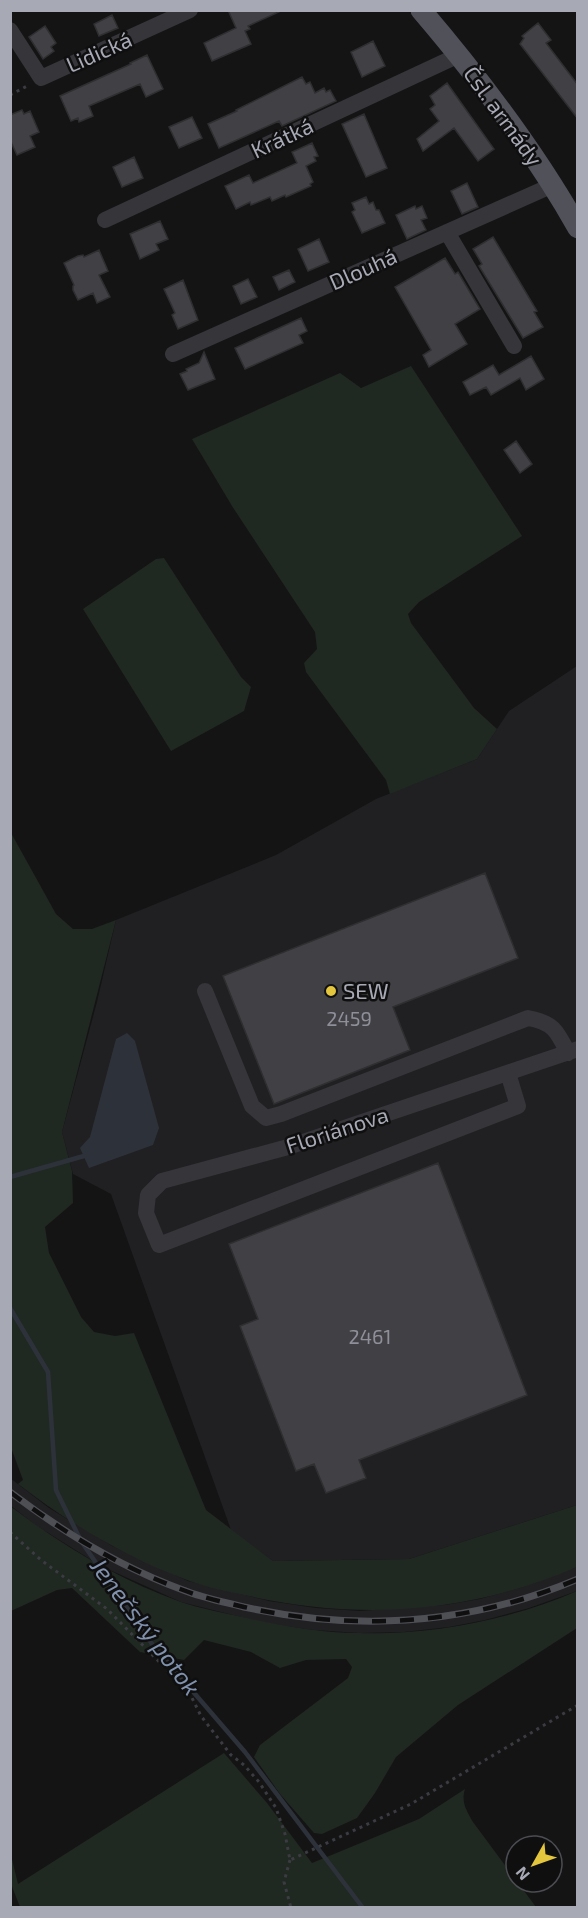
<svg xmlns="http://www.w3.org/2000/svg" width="588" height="1918" font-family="'Exo 2',sans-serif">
	<rect width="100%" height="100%" fill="#141415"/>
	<path fill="#202022" d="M577,666V1505L409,1559L273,1561L231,1530L111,1194L73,1174L62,1132L97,1002L116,920L276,855L376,799L477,759L509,711Z
		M10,1478L49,1508L112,1546L188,1581L269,1601L316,1608L360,1611L445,1605L480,1599L523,1587L577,1567V1591L529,1608L485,1620L449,1627L404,1632L360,1633L313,1630L265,1623L181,1602L101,1566L37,1526L11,1506Z"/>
	<path fill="#202822" d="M411,366L522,536L419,602L408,614L411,623L474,708L497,729L477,759L390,794L386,780L306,672L304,663L317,649L315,632L232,506L192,439L340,373L361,388Z
		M164,558L241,677L251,687L244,711L171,751L83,609L156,559Z
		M10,831L56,914L73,929H92L116,920L62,1132L72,1171L73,1203L45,1227L49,1253L81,1317L94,1332L115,1336L134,1333L206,1510L273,1561L409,1559L577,1505V1567C469,1614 359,1621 244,1595C225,1591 205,1587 187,1580C125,1557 70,1524 18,1484L23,1480L10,1445Z
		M10,1506C62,1545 119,1580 181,1602C199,1608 219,1612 238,1616C278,1625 319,1633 360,1633C433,1635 510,1620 577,1591V1628L458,1705L396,1757L375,1793L357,1818L322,1834L314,1833L280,1794L254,1757L260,1745L348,1678L352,1667L346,1659L306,1660L280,1668L251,1652L204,1640L184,1660L140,1652L72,1588L57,1590L11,1611Z
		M224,1753L267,1803L312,1863L419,1819L465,1789C461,1802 466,1810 473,1822L536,1907H20L11,1884V1855L18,1884Z"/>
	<path fill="#2d323a" d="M127,1033L135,1041L159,1128L153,1145L89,1168L80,1148L90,1137L116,1039Z"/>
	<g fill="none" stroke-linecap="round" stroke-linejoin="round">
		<path stroke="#2d323a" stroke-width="4.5" d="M10,1177L84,1156
			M10,1308L48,1372L56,1490L81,1541L152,1644L245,1752L363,1908"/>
	</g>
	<path fill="#414145" stroke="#2f2e31" stroke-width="1.5" d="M228,10H283L248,26L250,29L245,31L251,44L212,61L204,43L236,28Z
		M112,15L118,28L99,36L94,24Z
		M538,23L551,40L546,43L578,85V119L520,44L524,38L522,36Z
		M45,26L56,43L51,47L54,51L43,59L29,37Z
		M373,41L385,66L362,77L351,52Z
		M147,55L163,89L146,97L140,84L89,106L93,116L79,122L78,118L71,121L60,96L131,64L130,63Z
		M302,77L306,84L310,82L315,93L324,88L326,92L330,90L336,101L282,126L279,121L219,148L208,124L237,111L236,110Z
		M447,83L494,149L478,161L454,128L423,151L417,139L439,121L430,109L435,105L430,96Z
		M22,110L24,114L30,111L39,132L30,136L35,147L17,155L10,140V115Z
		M364,114L387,168L366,177L342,124Z
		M192,117L202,138L179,148L169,127Z
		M312,143L318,156L314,157L316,161L306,166L313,182L310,184L311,186L286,197L285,195L272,201L270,197L251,205L250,202L236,209L225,186L249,175L253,183L297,163L292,152Z
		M134,157L143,178L122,187L113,167Z
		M467,183L478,207L462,214L451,191Z
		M366,197L369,204L373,202L376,210H379L385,223L362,233L352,212L355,210L352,203Z
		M415,206L416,209L422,206L427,218L421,220L426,230L407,239L396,215Z
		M160,221L168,239L156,244L159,250L140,259L130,234Z
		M493,237L537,311L534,312L543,327L523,338L479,266L482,264L473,249Z
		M319,239L329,262L308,271L298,249Z
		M99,250L108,271L99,275L110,297L97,303L93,293L78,300L73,290V286L74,285L64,263L78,256L83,255L84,257Z
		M445,258L455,274L458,272L480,309L455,324L467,344L429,367L423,355L431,350L395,287Z
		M289,270L295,282L279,290L273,277Z
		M248,279L257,297L241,304L233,286Z
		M183,280L198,320L178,329L172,315L175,313L164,289Z
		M301,318L307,331L299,335L303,343L245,369L235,348Z
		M204,352L215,379L188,390L180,374L187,371L186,369L199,363Z
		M531,356L544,379L526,390L520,378L491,395L486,387L470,395L463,382L493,365L499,375Z
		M516,441L532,464L520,473L504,450Z
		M485,873L518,958L393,1007L410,1050L274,1104L223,976Z
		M438,1163L527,1395L359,1460L366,1478L326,1493L314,1464L296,1471L240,1326L258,1319L229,1244Z"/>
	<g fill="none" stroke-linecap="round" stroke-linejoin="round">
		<path stroke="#3b3c41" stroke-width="3" stroke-dasharray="3 4.5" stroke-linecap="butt" d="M10,95L29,85
			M10,1532L41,1560L107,1609L189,1692L201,1716L231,1755L244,1765L259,1782L276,1808L285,1834L290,1860L411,1804L578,1705
			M290,1860L284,1882L291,1908"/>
		<path stroke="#35353a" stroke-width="16" d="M10,30L41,78L190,10
			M105,220L459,55
			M447,232L514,346
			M173,354L553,185
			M205,991L252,1106L266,1118L281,1114L528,1018C554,1023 557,1031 568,1053
			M508,1073L518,1106L159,1245L146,1213L148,1195L162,1181L288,1147L578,1049"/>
		<path stroke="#515259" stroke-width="21" d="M421,10C479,78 534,150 578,228"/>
		<defs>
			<path id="rail" d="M10,1492C64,1533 120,1567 183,1590C203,1598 224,1602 244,1607C358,1632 470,1625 578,1579"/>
		</defs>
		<use href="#rail" stroke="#4e4f55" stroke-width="7"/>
		<use href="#rail" stroke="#0f0f10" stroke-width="4.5" stroke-dasharray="14" stroke-linecap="butt"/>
	</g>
	<circle fill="#e4c63e" stroke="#0f0f10" stroke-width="2" cx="331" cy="991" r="6"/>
	<g text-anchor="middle" stroke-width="5" stroke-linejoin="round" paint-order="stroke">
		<g font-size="20" fill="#8e8f99">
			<text x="349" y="1026">2459</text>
			<text x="370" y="1344">2461</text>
		</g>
		<g font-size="22" fill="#a7a9b5" stroke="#0f0f10">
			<text transform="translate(99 52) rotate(-24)" y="8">Lidická</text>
			<text transform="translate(503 116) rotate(54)" y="8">Čsl. armády</text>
			<text transform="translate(282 138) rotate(-25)" y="8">Krátká</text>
			<text transform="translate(363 269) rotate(-24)" y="8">Dlouhá</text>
			<text transform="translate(337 1130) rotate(-18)" y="8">Floriánova</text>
		</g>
		<g font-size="22" fill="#a7a9b5" stroke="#0f0f10" text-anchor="start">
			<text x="343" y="999">SEW</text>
		</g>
		<g font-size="24" font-style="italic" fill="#8091ad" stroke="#0f0f10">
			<text transform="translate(145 1627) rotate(53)" y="8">Jenečský potok</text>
		</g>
	</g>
	<rect width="588" height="1918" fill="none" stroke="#a7a9b5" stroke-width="24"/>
	<g transform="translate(534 1864) rotate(230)"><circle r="28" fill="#0f0f10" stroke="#4c4d52" stroke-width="1.5"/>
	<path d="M0-4.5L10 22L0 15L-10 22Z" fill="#e4c63e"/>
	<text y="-9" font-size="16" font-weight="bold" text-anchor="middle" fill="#a7a9b5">N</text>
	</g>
</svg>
